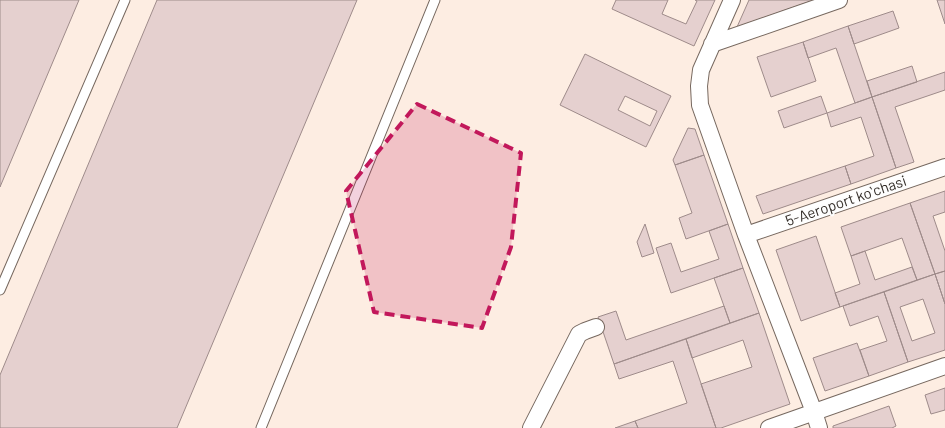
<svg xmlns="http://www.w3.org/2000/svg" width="945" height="428" font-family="Barlow,sans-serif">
	<rect width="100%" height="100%" fill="#fdede2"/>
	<path fill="#e5d0cf" stroke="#9e8b8a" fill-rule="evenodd" d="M0,0H79L0,187Z
		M157,0H357L177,428H0V375Z
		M616,0H668L662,14L686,24L697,1L695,0H715L694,46L612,9Z
		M749,0H814L737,27Z
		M937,0H945V24Z
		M893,11L899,28L854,44L848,26Z
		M848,26L872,97L855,103L836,48L808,58L803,42Z
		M803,42L816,81L771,97L757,57Z
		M585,54L671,96L646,147L560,105ZM625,96L657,111L650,126L618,110Z
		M912,66L917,82L872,97L867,81Z
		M945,72V90L895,107L914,162L896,168L872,97Z
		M821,96L827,113L784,128L778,111Z
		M872,97L896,168L851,184L845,166L874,156L861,117L831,127L827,113Z
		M688,128L695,129L704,155L675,165L673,160Z
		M704,155L728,224L686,239L679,218L692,213L675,165Z
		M845,166L851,184L763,214L756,196Z
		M945,191V212L933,216L945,251V271L935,274L910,203Z
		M910,203L935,274L917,280L902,238L851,256L841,227Z
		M645,224L654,253L642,257L637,242Z
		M728,224L743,268L671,293L656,248L671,243L681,272L719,259L709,231Z
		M816,236L840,307L801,321L776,250Z
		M865,251L875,280L912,267L917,280L840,307L835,293L860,284L851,256Z
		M743,268L759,313L730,323L714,278Z
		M945,271V304L935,274Z
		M935,274L945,304V350L908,362L884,292ZM923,299L935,333L912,341L900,307Z
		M884,292L908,362L869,376L860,350L887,341L878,316L850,326L843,306Z
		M724,306L730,323L614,364L598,317L616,311L626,340Z
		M759,313L790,404L721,428H716L701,384L752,367L743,340L692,358L686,339Z
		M686,339L716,428H638L635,421L687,403L673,361L619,379L614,364Z
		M857,343L869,376L825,391L813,358Z
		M945,388V410L931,414L925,395Z
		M889,406L896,426L892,428H833V426Z
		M635,421L638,428H615Z"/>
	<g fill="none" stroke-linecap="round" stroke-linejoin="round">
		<defs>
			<path id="lane" d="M0,290L125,0
				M261,428L435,0"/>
			<path id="street" d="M732,0L701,70L699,86L700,105L746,235L814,412L819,428
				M712,44L839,0
				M746,235L945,167
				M531,428L579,334L585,331L596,327
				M769,428L945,366"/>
		</defs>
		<use href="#lane" stroke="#76685f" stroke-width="11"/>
		<use href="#street" stroke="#76685f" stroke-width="18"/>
		<use href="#lane" stroke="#fff" stroke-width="9"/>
		<use href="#street" stroke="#fff" stroke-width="16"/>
	</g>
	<path fill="#c2185b" fill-opacity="0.2" stroke="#c2185b" stroke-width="4" stroke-dasharray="10 6" stroke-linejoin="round" d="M417,104L521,153L511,247L482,328L374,312L346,191Z"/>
	<g text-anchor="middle" stroke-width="4" stroke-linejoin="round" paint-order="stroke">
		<g font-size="15" fill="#352f2a" stroke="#fdfdfd">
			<text transform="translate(846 201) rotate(-19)" y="5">5-Aeroport koʻchasi</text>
		</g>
	</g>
</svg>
